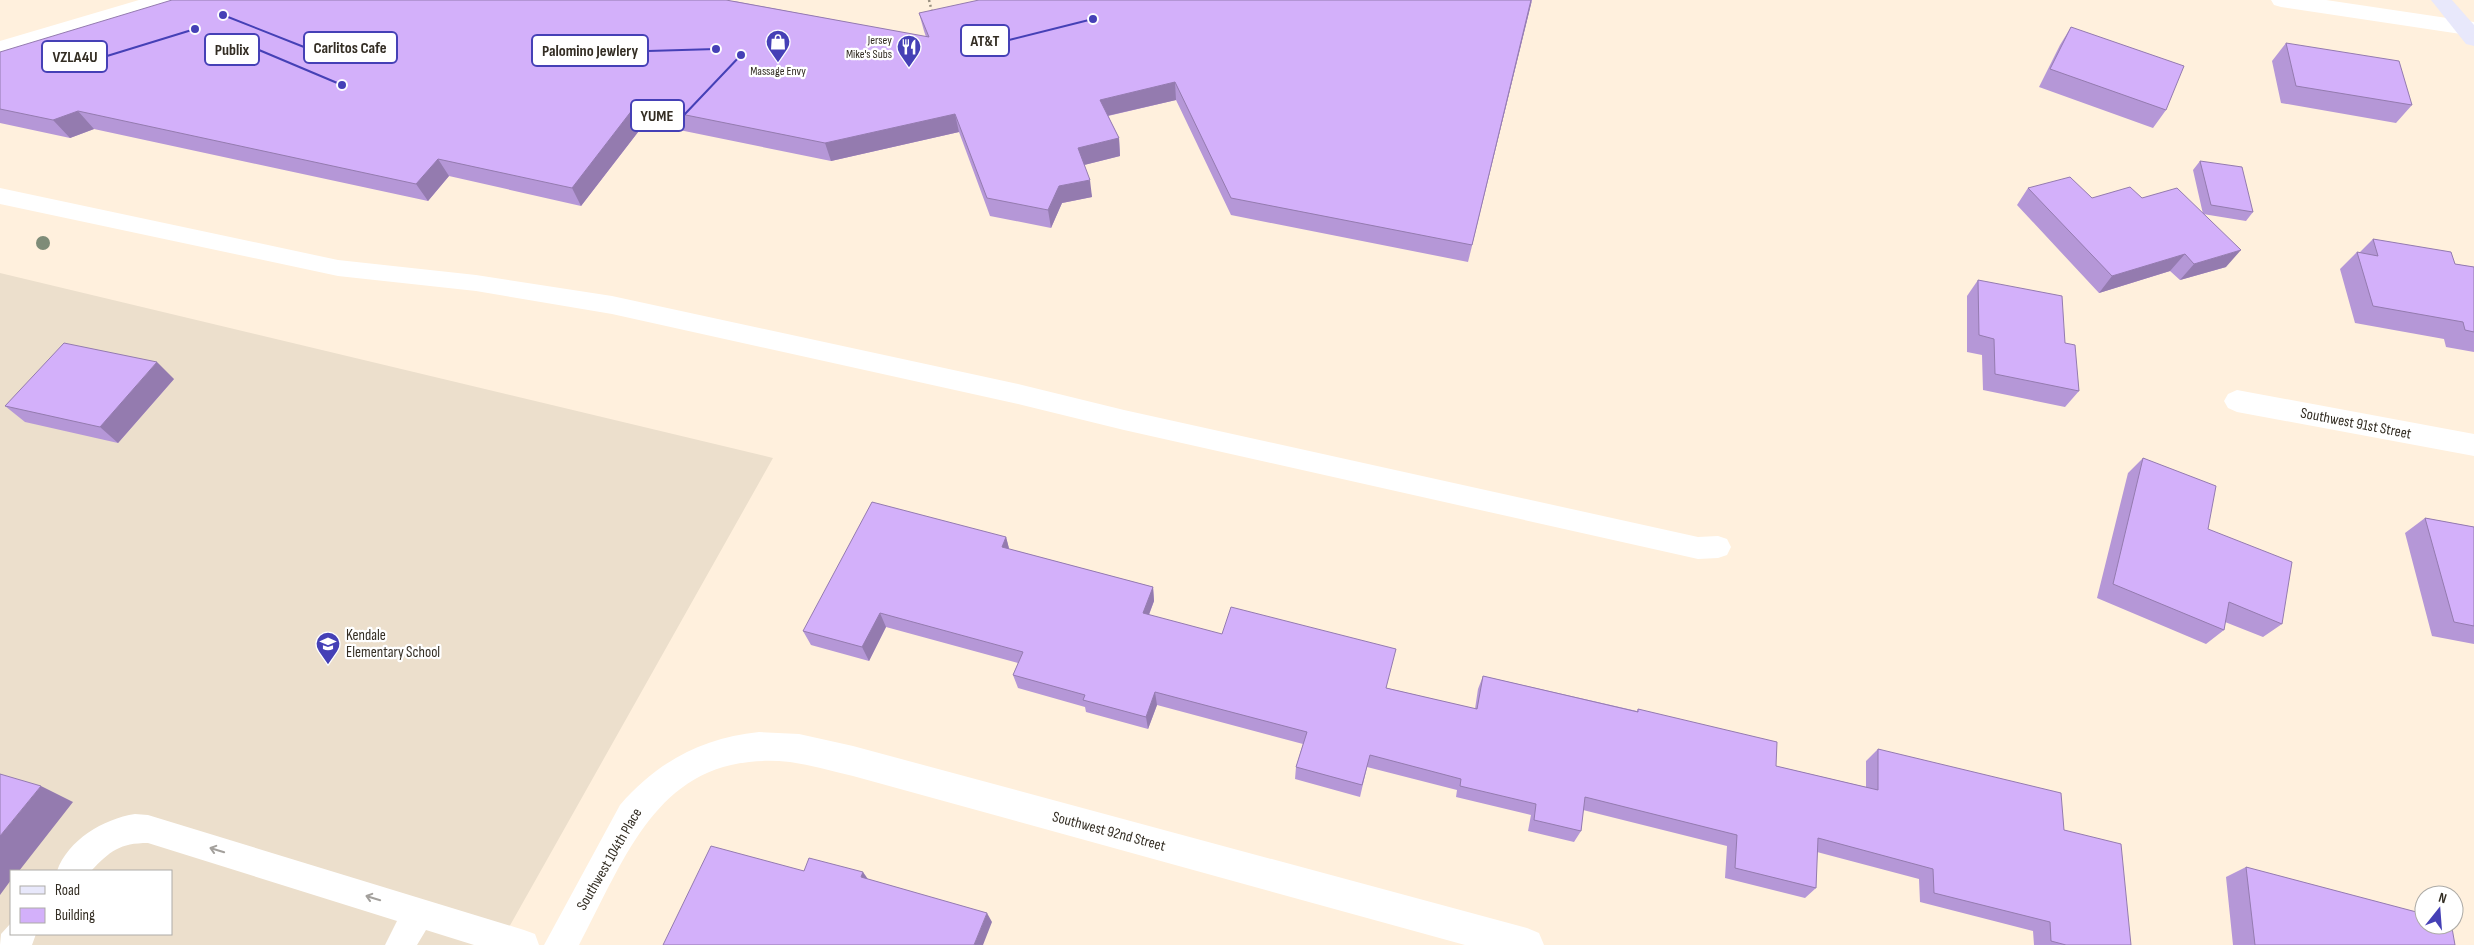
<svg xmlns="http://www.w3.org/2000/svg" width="2474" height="945" font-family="'Sofia Sans Condensed',sans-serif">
	<rect width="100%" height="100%" fill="#fff0dd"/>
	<path fill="#ecdfcc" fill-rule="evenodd" d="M0,273L773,458L499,945H0ZM11,871H171V934H11Z"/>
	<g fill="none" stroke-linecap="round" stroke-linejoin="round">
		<path stroke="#988e7f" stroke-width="2.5" stroke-dasharray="2 3" stroke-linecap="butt" d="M929,0L932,12"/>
		<path fill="#fff" fill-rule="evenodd" d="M139,0H170L167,4L0,54V41Z
			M0,188L338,260L476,275L612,296L1018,384L1124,410L1698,537L1718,536L1727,539L1731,547L1727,555L1718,558L1698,559L1124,430L1018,404L612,314L476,291L338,276L0,204Z
			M135,814L148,815L524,930L535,934L539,945H474L426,930L417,945H385L397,921L148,843C120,843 110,851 91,871H57C68,840 103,819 135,814Z
			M11,923V934H36L32,945H0L1,934Z"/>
		<path fill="#fff" fill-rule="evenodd" d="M2271,0H2326L2474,22V36L2281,7L2274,5Z
			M2237,390L2474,434V456L2237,412L2228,408L2224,401L2228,394Z
			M759,732L799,734L853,746L1527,928L1539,933L1544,945H1465L853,776C832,771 811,765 790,762C661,749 629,851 579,945H544L620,805C657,762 702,738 759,732Z"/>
		<path fill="#e8e8fb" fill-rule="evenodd" d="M2431,0H2452L2474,25V46L2466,44Z"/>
	</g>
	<circle fill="#7e8c78" cx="43" cy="243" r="7"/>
	<path fill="#b597d7" d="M1532,0L1468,262L1231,215L1176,100L1108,116L1119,138L1120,156L1084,165L1092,197L1062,203L1051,228L990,216L959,132L831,161L645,123L581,206L449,176L428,201L94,129L70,138L0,123V52L734,1L926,37L924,31L919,13Z
		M2071,27L2166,110L2153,128L2039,87L2060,45Z
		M2286,43L2412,105L2396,123L2281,103L2272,61Z
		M2200,161L2253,212L2246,221L2203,214L2193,170Z
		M2028,188L2092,198H2142L2226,267L2180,280L2170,271L2099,293L2017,205Z
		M2373,239L2455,264L2474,267V352L2446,347L2444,339L2355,323L2340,269L2357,252L2359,253Z
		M1978,280L2065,343L2079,391L2065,407L1983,390L1982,355L1967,352V296Z
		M174,379L118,443L25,422L5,406Z
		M2143,458L2282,624L2263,637L2225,622L2224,630L2206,644L2097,598L2128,473Z
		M2425,518L2474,527V644L2432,636L2405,533Z
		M1006,537L1009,549L1153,587L1154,601L1149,615L1387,688L1475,709L1478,689L1483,676L1637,711L1638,709L1776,766L1866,787V761L1878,749L2064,830L2131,945H2034L2033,931L1920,902L1919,879L1817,852L1816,888L1805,898L1725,878L1727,846L1583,810L1581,831L1574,842L1528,831L1531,815L1456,797L1457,790L1367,767L1360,797L1295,779L1296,767L1303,744L1157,705L1148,729L1086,712L1085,707L1018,688L1013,675L1018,663L886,627L869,661L811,645L803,631Z
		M2246,867L2455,945H2233L2226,877Z"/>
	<path fill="#947baf" d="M1532,0L1530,5L1468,262L1472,245Z
		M1175,82L1176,100L1102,117L1100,100Z
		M636,105L645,123L581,206L572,188Z
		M78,111L94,129L70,138L53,120Z
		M955,114L959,132L831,161L825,143Z
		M1119,138L1120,156L1080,166L1078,148Z
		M438,159L449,176L428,201L416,184Z
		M1090,180L1092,197L1062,203L1051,228L1048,210L1059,186Z
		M2241,250L2226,267L2180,280L2194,264Z
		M2185,254L2170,271L2099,293L2112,276Z
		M157,362L174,379L118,443L100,427Z
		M1006,537L1010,552L1002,547Z
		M1153,587L1154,601L1144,627L1143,613Z
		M880,613L886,627L869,661L862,647Z
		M1155,692L1157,705L1148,729L1146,717Z
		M41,786L73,802L19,871H11V880L0,895V836Z
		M863,872L870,882L861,877Z
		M987,913L992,922L983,945H974Z"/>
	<path fill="#d3b0fa" stroke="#947baf" d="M172,0H726L929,37L919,13L979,0H1531L1472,245L1231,198L1175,82L1100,100L1119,138L1078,148L1090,180L1059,186L1048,210L987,198L955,114L825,143L636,105L572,188L438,159L416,184L78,111L53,120L0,109V52Z
		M2071,27L2184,66L2166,110L2050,69Z
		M2286,43L2399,61L2412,105L2296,86Z
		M2200,161L2242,167L2253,212L2211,205Z
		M2070,177L2092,198L2130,187L2142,198L2177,188L2241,250L2194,264L2185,254L2112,276L2028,188Z
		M2373,239L2451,252L2455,264L2474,267V332L2465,330L2463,322L2373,306L2357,252L2378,256Z
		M1978,280L2062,296L2065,343L2075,345L2079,391L1995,374L1994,339L1979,335Z
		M64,343L157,362L100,427L5,406Z
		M2143,458L2216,486L2208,529L2292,562L2282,624L2229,602L2224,630L2113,584Z
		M872,502L1006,537L1002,547L1153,587L1143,613L1222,634L1231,607L1396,649L1386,688L1477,709L1483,676L1638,712V709L1777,742L1776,766L1878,790V749L2061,793L2064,830L2121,844L2131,945H2066L2051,941L2050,922L1934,893L1933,869L1818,838L1816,888L1735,868L1737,835L1585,797L1581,831L1534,820L1536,804L1460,786L1461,779L1370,755L1362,785L1296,767L1307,732L1155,692L1146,717L1083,700L1085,695L1013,675L1023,652L880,613L862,647L803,631Z
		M2425,518L2474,527V626L2454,622Z
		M0,774L41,786L0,836Z
		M711,846L804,871L809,858L863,872L861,877L987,913L974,945H663Z
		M2246,867L2424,914V925H2440L2452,928L2455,945H2255Z"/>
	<defs><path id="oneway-shaft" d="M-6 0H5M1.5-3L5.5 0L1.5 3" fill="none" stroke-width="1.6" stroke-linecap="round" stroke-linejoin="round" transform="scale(1.25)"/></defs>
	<g stroke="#a3a09c">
		<use href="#oneway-shaft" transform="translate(217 850) rotate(-163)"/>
		<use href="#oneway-shaft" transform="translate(373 898) rotate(-163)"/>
	</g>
	<defs>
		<symbol id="shop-pin" viewBox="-11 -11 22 30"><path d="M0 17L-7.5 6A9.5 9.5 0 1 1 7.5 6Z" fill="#4540b6" stroke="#fff"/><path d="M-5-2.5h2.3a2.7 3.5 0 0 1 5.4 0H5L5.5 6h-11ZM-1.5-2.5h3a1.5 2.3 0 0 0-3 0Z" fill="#fff"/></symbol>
		<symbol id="restaurant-pin" viewBox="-11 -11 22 30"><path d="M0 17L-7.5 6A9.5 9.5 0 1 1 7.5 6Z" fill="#4540b6" stroke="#fff"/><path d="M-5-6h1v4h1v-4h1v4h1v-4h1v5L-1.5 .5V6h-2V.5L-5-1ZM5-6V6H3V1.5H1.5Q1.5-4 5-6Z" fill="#fff"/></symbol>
		<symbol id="school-pin" viewBox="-11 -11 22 30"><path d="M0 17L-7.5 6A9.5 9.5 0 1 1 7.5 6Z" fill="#4540b6" stroke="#fff"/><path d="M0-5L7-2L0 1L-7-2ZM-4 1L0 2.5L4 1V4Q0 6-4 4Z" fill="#fff"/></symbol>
	</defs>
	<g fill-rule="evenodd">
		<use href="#shop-pin" x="764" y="28" width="28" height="38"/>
		<use href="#restaurant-pin" x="895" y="33" width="28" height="38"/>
		<use href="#school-pin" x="314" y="630" width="28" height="38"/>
	</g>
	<g text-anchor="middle" stroke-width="4.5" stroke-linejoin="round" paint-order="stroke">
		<g font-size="12" fill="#332d23" stroke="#fff" text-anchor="end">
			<text x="892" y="44">Jersey<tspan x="892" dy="14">Mike's Subs</tspan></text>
			<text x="778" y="75" text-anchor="middle">Massage Envy</text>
		</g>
		<g font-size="15" fill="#332d23" stroke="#fff">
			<text transform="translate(2356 423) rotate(11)" y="5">Southwest 91st Street</text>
			<text transform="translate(1109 831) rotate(15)" y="5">Southwest 92nd Street</text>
			<text transform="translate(609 859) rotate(-60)" y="5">Southwest 104th Place</text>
		</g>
		<g font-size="15" fill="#332d23" stroke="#fff" text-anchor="start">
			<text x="346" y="640">Kendale<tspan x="346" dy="17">Elementary School</tspan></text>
		</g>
	</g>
	<path fill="none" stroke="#4540b6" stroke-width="2" d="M1093 19L1009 40M223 15L304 47M342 85L259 50M716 49L648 51M195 29L107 56M741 55L684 115"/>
	<g fill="#4540b6" stroke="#fff" stroke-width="2">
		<circle cx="1093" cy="19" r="5"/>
		<circle cx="223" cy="15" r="5"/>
		<circle cx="342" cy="85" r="5"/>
		<circle cx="716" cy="49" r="5"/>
		<circle cx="195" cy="29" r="5"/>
		<circle cx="741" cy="55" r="5"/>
	</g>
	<g fill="#fff" stroke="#4540b6" stroke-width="2">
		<rect x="961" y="25" width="48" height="31" rx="5"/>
		<rect x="304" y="32" width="93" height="31" rx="5"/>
		<rect x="205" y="34" width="54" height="31" rx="5"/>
		<rect x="532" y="35" width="116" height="31" rx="5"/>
		<rect x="42" y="41" width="65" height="31" rx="5"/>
		<rect x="631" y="100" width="53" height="31" rx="5"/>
	</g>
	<g font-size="16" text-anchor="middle" font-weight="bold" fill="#332d23">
		<text x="985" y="46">AT&amp;T</text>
		<text x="350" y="53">Carlitos Cafe</text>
		<text x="232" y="55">Publix</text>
		<text x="590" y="56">Palomino Jewlery</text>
		<text x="75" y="62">VZLA4U</text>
		<text x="657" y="121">YUME</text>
	</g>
	<rect x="10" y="870" width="162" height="65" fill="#ffffff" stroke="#adaba7"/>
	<rect x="20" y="886" width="25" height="8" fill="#e8e8fb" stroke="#adaba7"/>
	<text x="55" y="895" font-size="15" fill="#332d23">Road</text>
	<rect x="20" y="908" width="25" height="15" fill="#d3b0fa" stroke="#adaba7"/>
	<text x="55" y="920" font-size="15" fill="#332d23">Building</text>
	<g transform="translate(2439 910) rotate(17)"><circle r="24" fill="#ffffff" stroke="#adaba7"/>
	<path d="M0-4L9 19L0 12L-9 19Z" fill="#4540b6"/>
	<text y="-8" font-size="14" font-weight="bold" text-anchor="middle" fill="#332d23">N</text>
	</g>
</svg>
